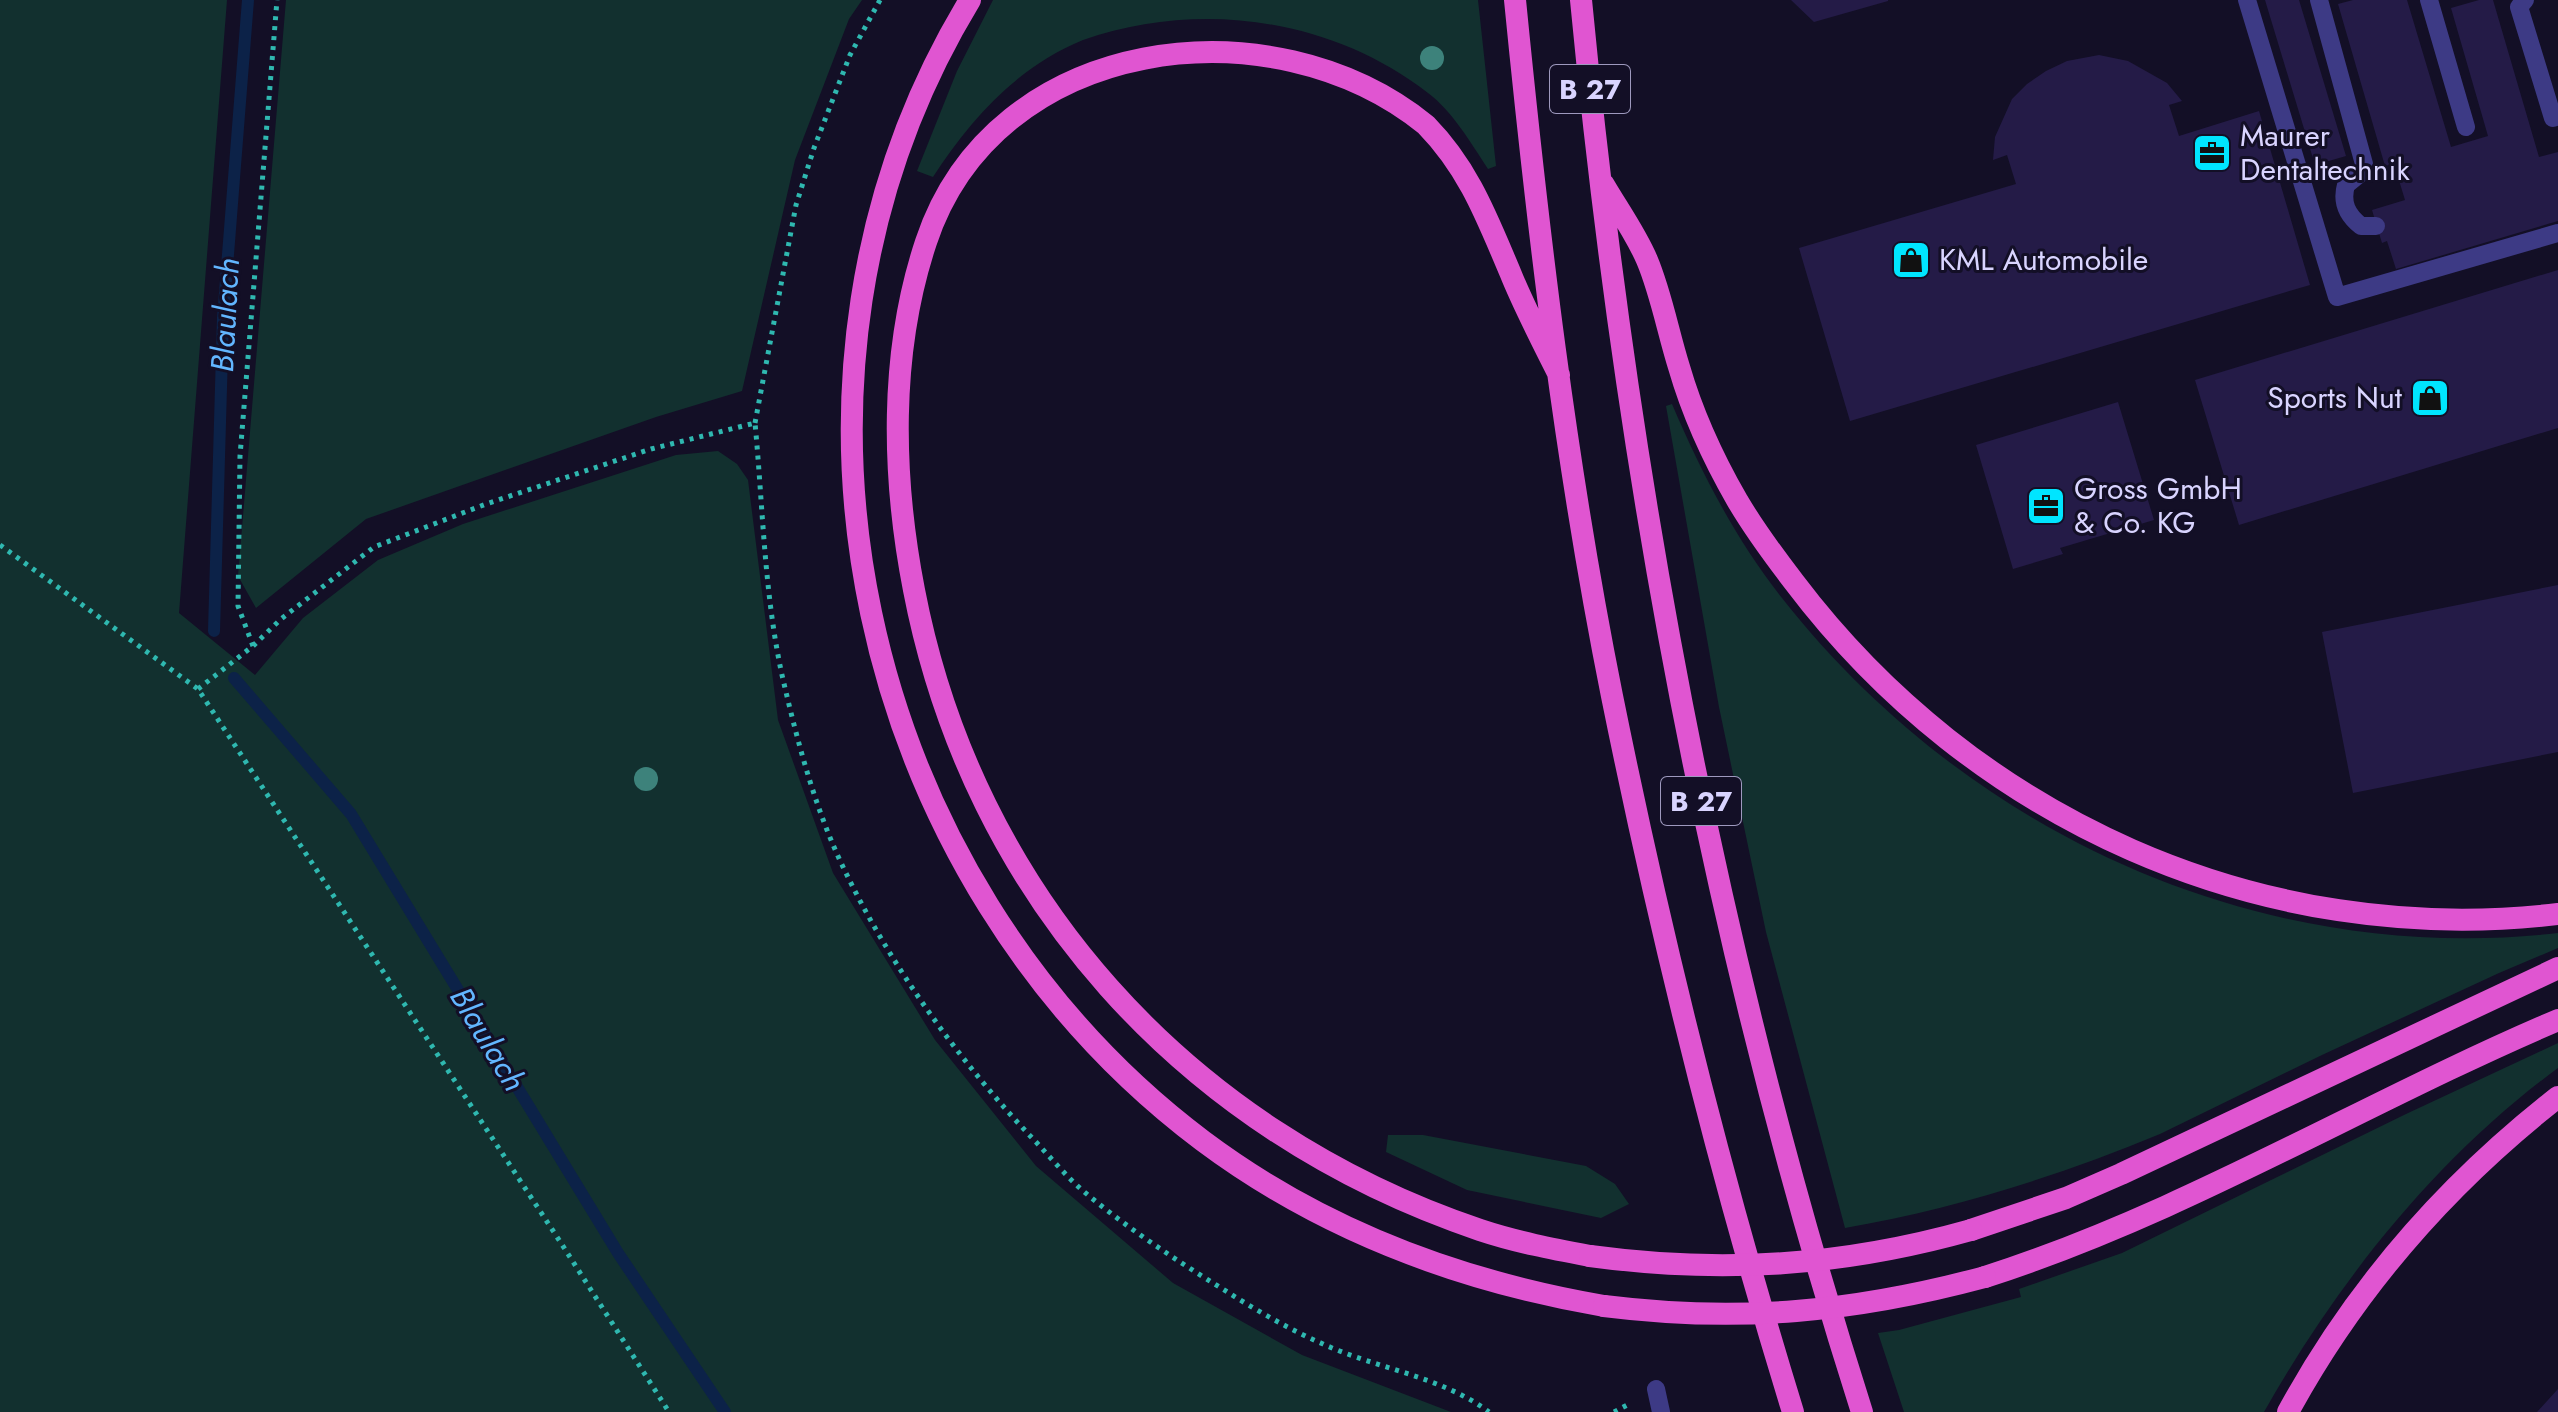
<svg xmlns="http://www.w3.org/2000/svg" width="2558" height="1412" font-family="Jost,sans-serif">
	<rect width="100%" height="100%" fill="#130f26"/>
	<path fill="#12302f" d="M0,0H227L179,613L255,675L303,618L378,560L463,524L676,455L718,451L737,464L748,480L778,720L833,873L935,1040L1036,1166L1173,1283L1302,1355L1451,1412H0Z
		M286,0H862L849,19L795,160L742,391L656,417L366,519L256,608L238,576Z
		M993,0H1478L1496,166L1488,169C1471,143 1452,111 1428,93C1330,17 1198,0 1083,40C1018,66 970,120 933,177L917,171L957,71Z
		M1672,404C1701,472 1736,540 1782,598C1967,833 2258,967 2558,933V948L2499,973L2322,1055L2160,1134C2059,1176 1954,1209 1845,1228L1766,932L1719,707L1666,406Z
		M2558,1043V1068C2436,1158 2338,1281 2264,1412H1904L1878,1333L1899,1330L2021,1297L2019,1289L2122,1253L2406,1114Z
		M1388,1135H1423L1586,1166L1615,1184L1629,1204L1601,1218L1467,1190L1386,1152Z"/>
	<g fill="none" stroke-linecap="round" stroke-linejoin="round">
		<path stroke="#0c2248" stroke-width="12" d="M214,631L223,318L248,0
			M234,678L351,814L618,1253L725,1412"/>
	</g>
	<path fill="#241b47" d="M1791,0H1888V1L1814,22Z
		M2265,0H2299L2346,156L2315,165Z
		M2353,0H2407L2451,147L2488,136L2451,8L2479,0H2493L2539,157L2558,152V221L2396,269L2387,241L2382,243L2372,210L2405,200L2394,164L2385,166L2338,4Z
		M2099,55L2128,61L2167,83L2182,101L2169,105L2179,136L2259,111L2310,285L1850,421L1799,248L2016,184L2007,155L1993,160L1995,137L2012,99L2027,84L2046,71L2067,61Z
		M2558,270V428L2239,525L2195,380Z
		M2118,402L2154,520L2060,548L2063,554L2013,569L1976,445Z
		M2558,585V752L2353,793L2322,632Z
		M2558,1389V1412H2537Z"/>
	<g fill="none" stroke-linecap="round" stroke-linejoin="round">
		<path stroke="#2fb8b0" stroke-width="5" stroke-dasharray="4 6" stroke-linecap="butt" d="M755,423L796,205L814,148L850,55L880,0
			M0,545L198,689L561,1243L669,1412
			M253,646L238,606L240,456L277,0
			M198,689L253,646L281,619L374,547L486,504L651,449L755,423C763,507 764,592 782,675C797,740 815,810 845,871C891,967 962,1065 1036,1142C1051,1158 1066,1176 1082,1190C1128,1229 1179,1262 1229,1293C1259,1312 1291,1330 1323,1344C1375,1368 1443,1377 1489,1412
			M1614,1412L1631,1403"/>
		<path stroke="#3d3a85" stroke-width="18" d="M2247,0L2337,297L2558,233
			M2319,0L2364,164L2362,172L2346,185C2341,203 2347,215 2361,226H2376
			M2429,0L2466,127
			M2525,0L2519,7L2553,118L2558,116
			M1656,1389L1661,1412"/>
		<path stroke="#e055d1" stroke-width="22" d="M970,0C742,375 857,881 1203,1141C1322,1230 1459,1281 1604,1306
			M1515,0C1538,233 1566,467 1612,696C1661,938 1720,1176 1793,1412
			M1581,0C1627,479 1715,953 1862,1412
			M1604,185C1618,209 1636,234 1647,260C1661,293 1668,332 1679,367C1692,412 1714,460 1737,500C1754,529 1774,556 1794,582C1973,819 2261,949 2558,914
			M1559,375C1542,341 1524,307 1510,272C1487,218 1469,169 1426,125C1272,0 995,34 926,242C889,353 892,477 914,590C973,896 1186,1131 1480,1230C1516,1242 1553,1249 1590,1256
			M1971,1230L2066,1198L2121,1174L2558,968
			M1985,1277C2185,1213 2365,1102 2558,1020
			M2288,1412C2355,1289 2448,1183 2558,1097"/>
		<path stroke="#e055d1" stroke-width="22" d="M1590,1256C1722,1274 1843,1266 1971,1230
			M1604,1306C1739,1323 1855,1312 1985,1277"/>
	</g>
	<g fill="#3d827b">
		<circle cx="1432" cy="58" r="12"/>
		<circle cx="646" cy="779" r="12"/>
	</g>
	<defs>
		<symbol id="office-square" viewBox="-11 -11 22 22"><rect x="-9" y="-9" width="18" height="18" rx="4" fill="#00e5ff" stroke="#130f26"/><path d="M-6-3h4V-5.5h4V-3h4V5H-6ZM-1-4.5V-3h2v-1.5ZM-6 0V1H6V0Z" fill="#111"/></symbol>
		<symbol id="shop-square" viewBox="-11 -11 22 22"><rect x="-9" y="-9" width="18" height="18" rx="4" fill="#00e5ff" stroke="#130f26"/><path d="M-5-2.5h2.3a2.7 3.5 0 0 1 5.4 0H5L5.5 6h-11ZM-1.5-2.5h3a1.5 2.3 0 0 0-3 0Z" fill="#111"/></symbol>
	</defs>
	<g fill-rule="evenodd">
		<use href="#office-square" x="2190" y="131" width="44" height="44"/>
		<use href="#shop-square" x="1889" y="238" width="44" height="44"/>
		<use href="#shop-square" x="2408" y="376" width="44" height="44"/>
		<use href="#office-square" x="2024" y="484" width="44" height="44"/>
	</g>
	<g text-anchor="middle" stroke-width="6" stroke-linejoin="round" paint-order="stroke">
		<g fill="#130f26" stroke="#9e99be" stroke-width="2">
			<rect x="1550" y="65" width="80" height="48" rx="6"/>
			<rect x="1661" y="777" width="80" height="48" rx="6"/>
		</g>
		<g font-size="28" font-weight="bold" fill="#d9d4ff">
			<text x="1590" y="99">B 27</text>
			<text x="1701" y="811">B 27</text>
		</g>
		<g font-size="30" fill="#d9d4ff" stroke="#130f26" text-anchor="start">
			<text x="2240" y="146">Maurer<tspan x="2240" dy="34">Dentaltechnik</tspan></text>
			<text x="1939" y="270">KML Automobile</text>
			<text x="2402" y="408" text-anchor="end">Sports Nut</text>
			<text x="2074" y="499">Gross GmbH<tspan x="2074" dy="34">&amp; Co. KG</tspan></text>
		</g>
		<g font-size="32" font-style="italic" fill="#62b6ff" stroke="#130f26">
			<text transform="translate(225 315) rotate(-87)" y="11">Blaulach</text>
			<text transform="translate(488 1039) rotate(59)" y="11">Blaulach</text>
		</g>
	</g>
</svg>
